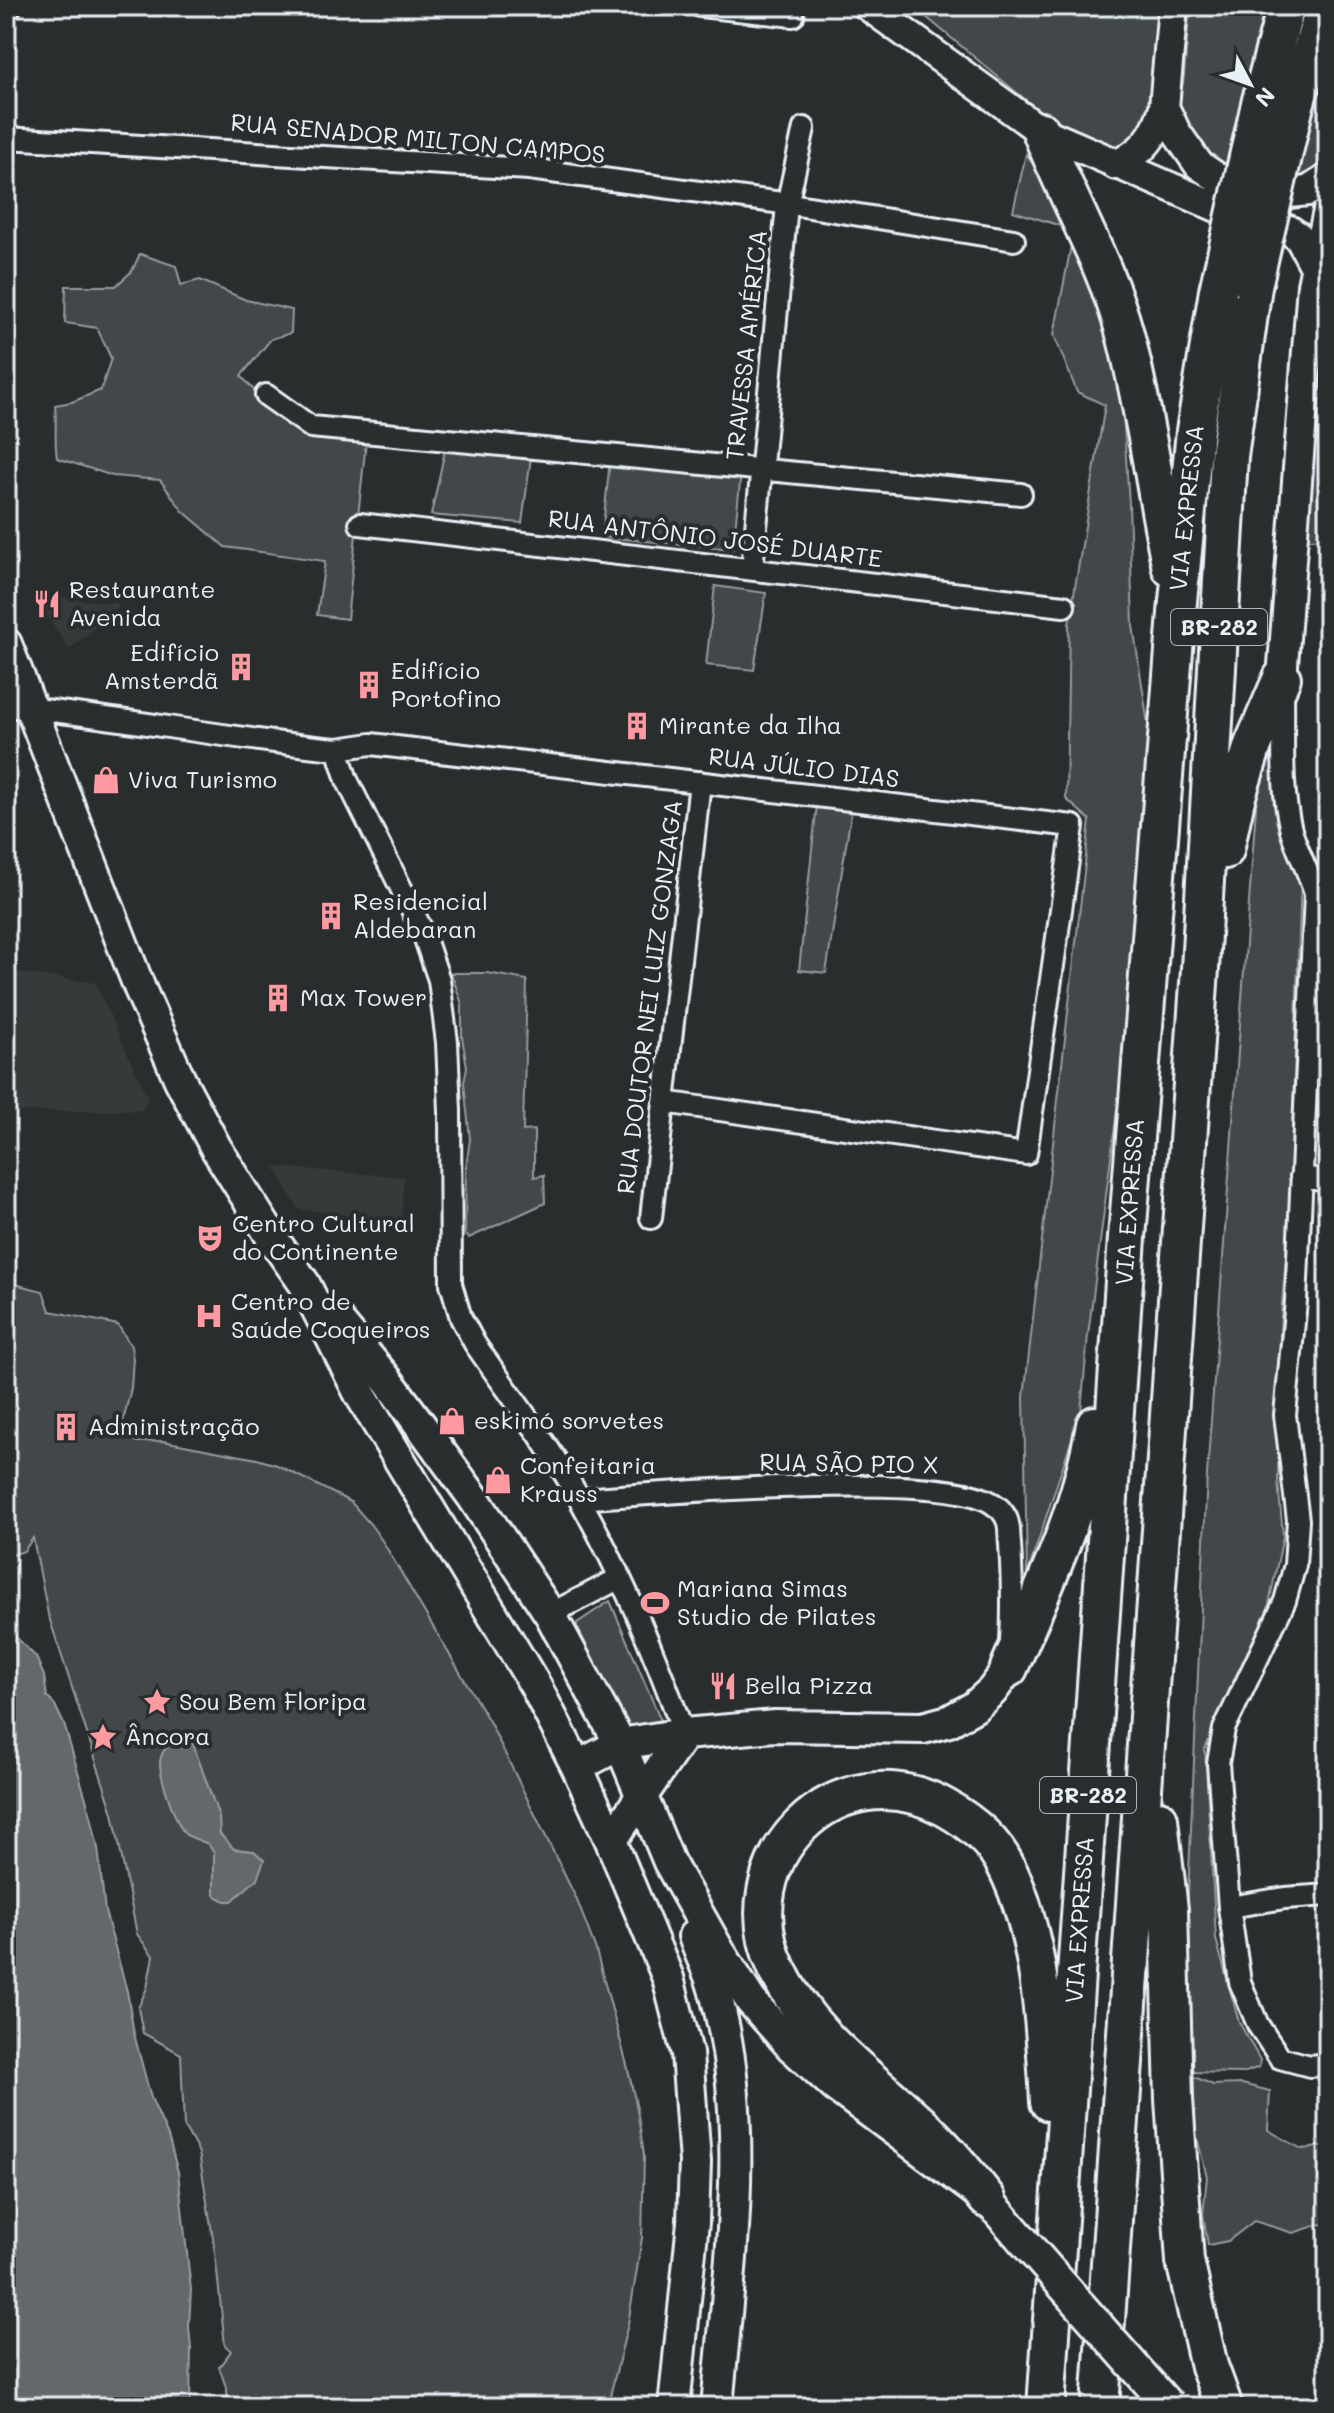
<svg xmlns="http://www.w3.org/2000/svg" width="1334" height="2413" font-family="Mali,sans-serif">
	<rect width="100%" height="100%" fill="#2a2d2e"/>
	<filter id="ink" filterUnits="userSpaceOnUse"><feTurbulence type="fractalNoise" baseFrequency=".0125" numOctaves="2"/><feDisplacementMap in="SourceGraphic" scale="16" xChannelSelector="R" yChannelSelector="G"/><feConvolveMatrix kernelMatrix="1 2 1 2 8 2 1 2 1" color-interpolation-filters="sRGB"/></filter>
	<g filter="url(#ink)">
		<path fill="#363a3b" d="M35,595L121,604L69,650Z
			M6,971L95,983L148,1098L142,1110L6,1112Z
			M275,1167L404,1177L401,1221L298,1209Z"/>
		<path fill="#424648" stroke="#959ca0" stroke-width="2" d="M913,6H1164L1151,124L1121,152L1051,121Z
			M1190,6H1268L1225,166L1208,160L1178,112L1184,76Z
			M1328,51V166L1290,185Z
			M1026,154L1078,229L1120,364L1129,504L1133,626L1152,750L1121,1079L1088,1335L1081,1411L1027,1575L1024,1397L1090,820L1066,799L1069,624L1105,405L1077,392L1054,335L1074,230L1013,211Z
			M1328,247V538L1307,539Z
			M140,254L176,266L181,285L200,280L246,300L292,310L291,333L271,339L241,376L271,409L296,419L368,423L347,619L317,615L325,561L225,547L183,511L160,480L113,476L57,458C54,440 57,423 55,405L72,402L101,390L111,358L97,328L65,323L66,286H116L132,271Z
			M445,450H532L522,523L431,515Z
			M610,460L741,473L733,549L602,537Z
			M715,586L766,593L754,670L706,665Z
			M1271,754L1278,811L1301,878L1289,1220L1280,1328L1278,1481L1283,1536L1268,1609L1205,1749L1216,1939L1239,2022L1260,2060L1259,2067L1243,2073L1183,2072L1213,2085L1242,2084L1270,2091L1268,2130L1302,2149L1328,2146V2227L1321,2224L1293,2233L1254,2221L1228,2241L1208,2245L1203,2214L1207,2177L1180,2071L1207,1475L1258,780Z
			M817,804L852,807L826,973L799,970Z
			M451,973H487L527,980L523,1131L534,1130V1177L544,1175L545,1203L469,1238L465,1234L466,1167L470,1139L464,1083L467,1067L462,1037V1004Z
			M6,1282L43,1291L50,1311L118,1325L131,1346L133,1359L131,1388L122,1426L126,1436L137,1442L163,1441L257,1459L277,1465L351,1502L371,1525L383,1542L490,1723L576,1898L595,1947L627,2065L637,2109L644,2155L642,2238L628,2324L609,2400L613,2407L470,2405L223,2407L228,2403L227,2390L219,2367L231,2351L225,2345L214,2244L199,2153L184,2126L181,2054L143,2033L138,2008L147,1988L153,1956L137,1934L113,1813L48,1614L33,1538L24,1551L6,1557Z
			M610,1601L663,1725L628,1728L577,1627V1623Z"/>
		<path fill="#63686b" stroke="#989fa3" stroke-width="2" d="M6,1589L13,1634L36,1657L44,1676L47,1697L55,1705L64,1724L91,1816L98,1848L105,1911L127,1991L134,2034L151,2098L168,2136L178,2172L191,2290L189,2327L191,2348L190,2407H6Z
			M175,1740H187L193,1744L219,1817L220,1834L234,1849L254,1851L264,1860L257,1879L232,1901H225L214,1895V1853L208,1844L186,1835C176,1824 159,1776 160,1761C161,1752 168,1745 175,1740Z"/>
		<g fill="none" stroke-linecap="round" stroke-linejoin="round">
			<defs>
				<path id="street" d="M700,6L793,16
					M6,13L11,6
					M6,138L529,169L797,205L1014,240
					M266,395L311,427L1021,494
					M360,524L1064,606
					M752,569L787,205L804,128
					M1283,693C1284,737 1280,787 1291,830C1297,851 1309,872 1315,894L1296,1301L1285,1415L1298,1520L1295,1565L1285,1601L1224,1729L1218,1763L1229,1907L1240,1982L1258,2025L1280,2058L1310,2066L1328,2064
					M6,706C117,716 226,739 337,749L347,780L422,930L439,980L447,1042L450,1111L451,1284L461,1318L475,1344C510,1395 550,1446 580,1500C622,1574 655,1654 684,1734
					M337,749L371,744L1073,826L1026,1154L664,1102
					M1301,1177L1328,1181
					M651,1218L700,782
					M580,1499C648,1494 954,1468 996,1506C1000,1508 1006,1516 1007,1520C1010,1526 1009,1537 1010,1544C1012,1577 1013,1608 1011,1641
					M550,1614L620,1578
					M1229,1907L1285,1898L1328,1895"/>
				<path id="secondary" d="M868,6L1041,131L1249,221L1289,230L1299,237L1314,265
					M1173,6L1164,107L1176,132L1199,165L1221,180L1280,194L1308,191L1328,178
					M1116,165C1143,152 1156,136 1164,107
					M1282,678L1312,285L1328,211"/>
				<path id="primary" d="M6,644L140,989L180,1080L216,1148L271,1236L304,1283L360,1394L535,1685L577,1767L611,1841L668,1978L687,2053L695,2162L693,2222L674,2407
					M334,1316L388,1381L473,1497L550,1614L620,1744L669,1862L719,1951L751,2001L792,2047L835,2086L987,2199L1021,2238
					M577,1767L620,1744L684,1734L775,1726L923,1728L949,1721L974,1707L992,1691L1009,1668
					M611,1841L684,1734
					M694,1936C699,1952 707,1967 712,1982C754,2114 729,2271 717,2407"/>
				<path id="highway" d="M1260,104L1286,6
					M1295,105L1325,6
					M1041,131C1067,199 1106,263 1125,334C1145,410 1155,491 1171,568
					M1225,850L1236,799L1253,745L1282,678
					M1009,1668C1043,1589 1081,1510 1095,1425
					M1159,1819L1169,1910L1174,2099L1185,2261L1209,2366L1224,2407
					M987,2199C966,2172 944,2146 919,2123C866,2074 808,2035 777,1969C726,1861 836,1747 946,1808C971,1822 993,1840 1006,1866C1040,1933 1045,2028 1049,2102
					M1046,2407L1127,1238L1178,601L1195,431L1218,291
					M1100,2407L1200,969L1229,456L1253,286"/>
			</defs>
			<use href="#street" stroke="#e8f1f8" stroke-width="26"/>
			<use href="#secondary" stroke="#e8f1f8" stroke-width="34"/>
			<use href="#primary" stroke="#e8f1f8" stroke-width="36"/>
			<use href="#highway" stroke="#e8f1f8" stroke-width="42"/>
			<use href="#street" stroke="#2a2d2e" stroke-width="20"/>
			<use href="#secondary" stroke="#2a2d2e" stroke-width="28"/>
			<use href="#primary" stroke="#2a2d2e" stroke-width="30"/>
			<use href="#highway" stroke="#2a2d2e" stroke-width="36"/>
			<defs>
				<path id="primary-bridge" d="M1021,2238L1169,2406"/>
				<path id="highway-bridge" d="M1253,286L1295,105
					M1218,291L1260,104"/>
			</defs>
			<use href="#primary-bridge" stroke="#e8f1f8" stroke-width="36" stroke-linecap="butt"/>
			<use href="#highway-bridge" stroke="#e8f1f8" stroke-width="42" stroke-linecap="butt"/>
			<use href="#primary-bridge" stroke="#2a2d2e" stroke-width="30"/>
			<use href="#highway-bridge" stroke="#2a2d2e" stroke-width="36"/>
		</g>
	</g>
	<defs>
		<symbol id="restaurant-bare" viewBox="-9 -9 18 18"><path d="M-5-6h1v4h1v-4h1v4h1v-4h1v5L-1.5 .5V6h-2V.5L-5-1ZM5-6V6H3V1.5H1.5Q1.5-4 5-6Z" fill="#ff9aa2" stroke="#2a2d2e" stroke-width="2.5" paint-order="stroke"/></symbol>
		<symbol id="building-bare" viewBox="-9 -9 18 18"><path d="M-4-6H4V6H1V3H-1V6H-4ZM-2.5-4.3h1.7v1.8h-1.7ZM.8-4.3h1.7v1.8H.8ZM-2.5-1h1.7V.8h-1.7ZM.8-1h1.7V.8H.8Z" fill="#ff9aa2" stroke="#2a2d2e" stroke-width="2.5" paint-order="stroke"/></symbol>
		<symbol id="shop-bare" viewBox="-9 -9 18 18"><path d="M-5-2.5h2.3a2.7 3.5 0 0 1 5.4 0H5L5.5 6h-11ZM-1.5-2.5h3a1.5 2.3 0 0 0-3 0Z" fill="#ff9aa2" stroke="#2a2d2e" stroke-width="2.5" paint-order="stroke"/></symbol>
		<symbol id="theatre-bare" viewBox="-9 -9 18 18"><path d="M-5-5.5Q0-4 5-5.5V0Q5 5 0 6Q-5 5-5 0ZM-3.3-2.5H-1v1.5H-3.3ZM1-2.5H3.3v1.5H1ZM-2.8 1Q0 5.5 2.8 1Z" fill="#ff9aa2" stroke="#2a2d2e" stroke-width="2.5" paint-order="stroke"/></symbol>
		<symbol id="hospital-bare" viewBox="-9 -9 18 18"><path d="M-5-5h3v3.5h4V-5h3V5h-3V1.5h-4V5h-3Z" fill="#ff9aa2" stroke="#2a2d2e" stroke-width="2.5" paint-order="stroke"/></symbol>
		<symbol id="stadium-bare" viewBox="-9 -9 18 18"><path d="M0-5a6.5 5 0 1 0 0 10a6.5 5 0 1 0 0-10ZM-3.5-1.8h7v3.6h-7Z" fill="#ff9aa2" stroke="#2a2d2e" stroke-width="2.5" paint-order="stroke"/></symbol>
		<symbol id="sight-bare" viewBox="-9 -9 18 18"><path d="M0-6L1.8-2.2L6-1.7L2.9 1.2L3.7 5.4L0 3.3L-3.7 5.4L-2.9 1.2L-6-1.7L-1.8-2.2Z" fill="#ff9aa2" stroke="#2a2d2e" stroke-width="2.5" paint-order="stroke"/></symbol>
	</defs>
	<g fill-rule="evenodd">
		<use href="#restaurant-bare" x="27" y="584" width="40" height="40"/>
		<use href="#building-bare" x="221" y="647" width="40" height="40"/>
		<use href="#building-bare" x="349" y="665" width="40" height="40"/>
		<use href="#building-bare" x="617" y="706" width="40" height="40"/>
		<use href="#shop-bare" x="86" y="760" width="40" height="40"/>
		<use href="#building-bare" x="311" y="896" width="40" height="40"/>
		<use href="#building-bare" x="258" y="978" width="40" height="40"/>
		<use href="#theatre-bare" x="190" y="1218" width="40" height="40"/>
		<use href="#hospital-bare" x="189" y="1296" width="40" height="40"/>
		<use href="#shop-bare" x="432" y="1401" width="40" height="40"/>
		<use href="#building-bare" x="46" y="1407" width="40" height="40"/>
		<use href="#shop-bare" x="478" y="1460" width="40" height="40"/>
		<use href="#stadium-bare" x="635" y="1583" width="40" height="40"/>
		<use href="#restaurant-bare" x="703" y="1666" width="40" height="40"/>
		<use href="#sight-bare" x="137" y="1682" width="40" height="40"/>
		<use href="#sight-bare" x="83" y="1717" width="40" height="40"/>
	</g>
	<g text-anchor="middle" stroke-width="8" stroke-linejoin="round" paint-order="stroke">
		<g fill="#2a2d2e" stroke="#afb6bb" stroke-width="2">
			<rect x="1171" y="609" width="96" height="36" rx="6"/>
			<rect x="1040" y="1777" width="96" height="36" rx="6"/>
		</g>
		<g font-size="22" font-weight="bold" fill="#e8f1f8">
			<text x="1219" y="635">BR-282</text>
			<text x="1088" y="1803">BR-282</text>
		</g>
		<g font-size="24" fill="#e8f1f8" stroke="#2a2d2e">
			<text transform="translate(418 139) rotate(5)" y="8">RUA SENADOR MILTON CAMPOS</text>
			<text transform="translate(747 345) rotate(-84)" y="8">TRAVESSA AMÉRICA</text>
			<text transform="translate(1187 508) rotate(-84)" y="8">VIA EXPRESSA</text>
			<text transform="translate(715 539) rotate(7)" y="8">RUA ANTÔNIO JOSÉ DUARTE</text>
			<text transform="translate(804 768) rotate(7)" y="8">RUA JÚLIO DIAS</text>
			<text transform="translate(650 997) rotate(-83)" y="8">RUA DOUTOR NEI LUIZ GONZAGA</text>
			<text transform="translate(1130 1202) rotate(-86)" y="8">VIA EXPRESSA</text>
			<text transform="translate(849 1464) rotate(1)" y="8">RUA SÃO PIO X</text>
			<text transform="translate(1080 1920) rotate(-86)" y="8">VIA EXPRESSA</text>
		</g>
		<g font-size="24" fill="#e8f1f8" stroke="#2a2d2e" text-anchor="start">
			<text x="69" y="598">Restaurante<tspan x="69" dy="28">Avenida</tspan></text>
			<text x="219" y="661" text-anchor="end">Edifício<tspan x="219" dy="28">Amsterdã</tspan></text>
			<text x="391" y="679">Edifício<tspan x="391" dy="28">Portofino</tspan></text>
			<text x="659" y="734">Mirante da Ilha</text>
			<text x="128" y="788">Viva Turismo</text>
			<text x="353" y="910">Residencial<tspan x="353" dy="28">Aldebaran</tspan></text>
			<text x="300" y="1006">Max Tower</text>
			<text x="232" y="1232">Centro Cultural<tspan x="232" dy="28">do Continente</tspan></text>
			<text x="231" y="1310">Centro de<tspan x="231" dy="28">Saúde Coqueiros</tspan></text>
			<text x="474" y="1429">eskimó sorvetes</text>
			<text x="88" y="1435">Administração</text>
			<text x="520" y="1474">Confeitaria<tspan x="520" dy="28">Krauss</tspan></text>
			<text x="677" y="1597">Mariana Simas<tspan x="677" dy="28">Studio de Pilates</tspan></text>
			<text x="745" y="1694">Bella Pizza</text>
			<text x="179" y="1710">Sou Bem Floripa</text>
			<text x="125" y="1745">Âncora</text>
		</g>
	</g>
	<rect width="1334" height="2413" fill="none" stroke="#2a2d2e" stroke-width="32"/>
	<rect x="16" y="16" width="1302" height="2381" fill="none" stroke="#e8f1f8" stroke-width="3" filter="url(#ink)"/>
	<g transform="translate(1250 84) rotate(131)" stroke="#2a2d2e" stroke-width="6" paint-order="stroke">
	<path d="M0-6L14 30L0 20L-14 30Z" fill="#e8f1f8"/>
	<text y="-12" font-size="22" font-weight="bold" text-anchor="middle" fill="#e8f1f8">N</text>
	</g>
</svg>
